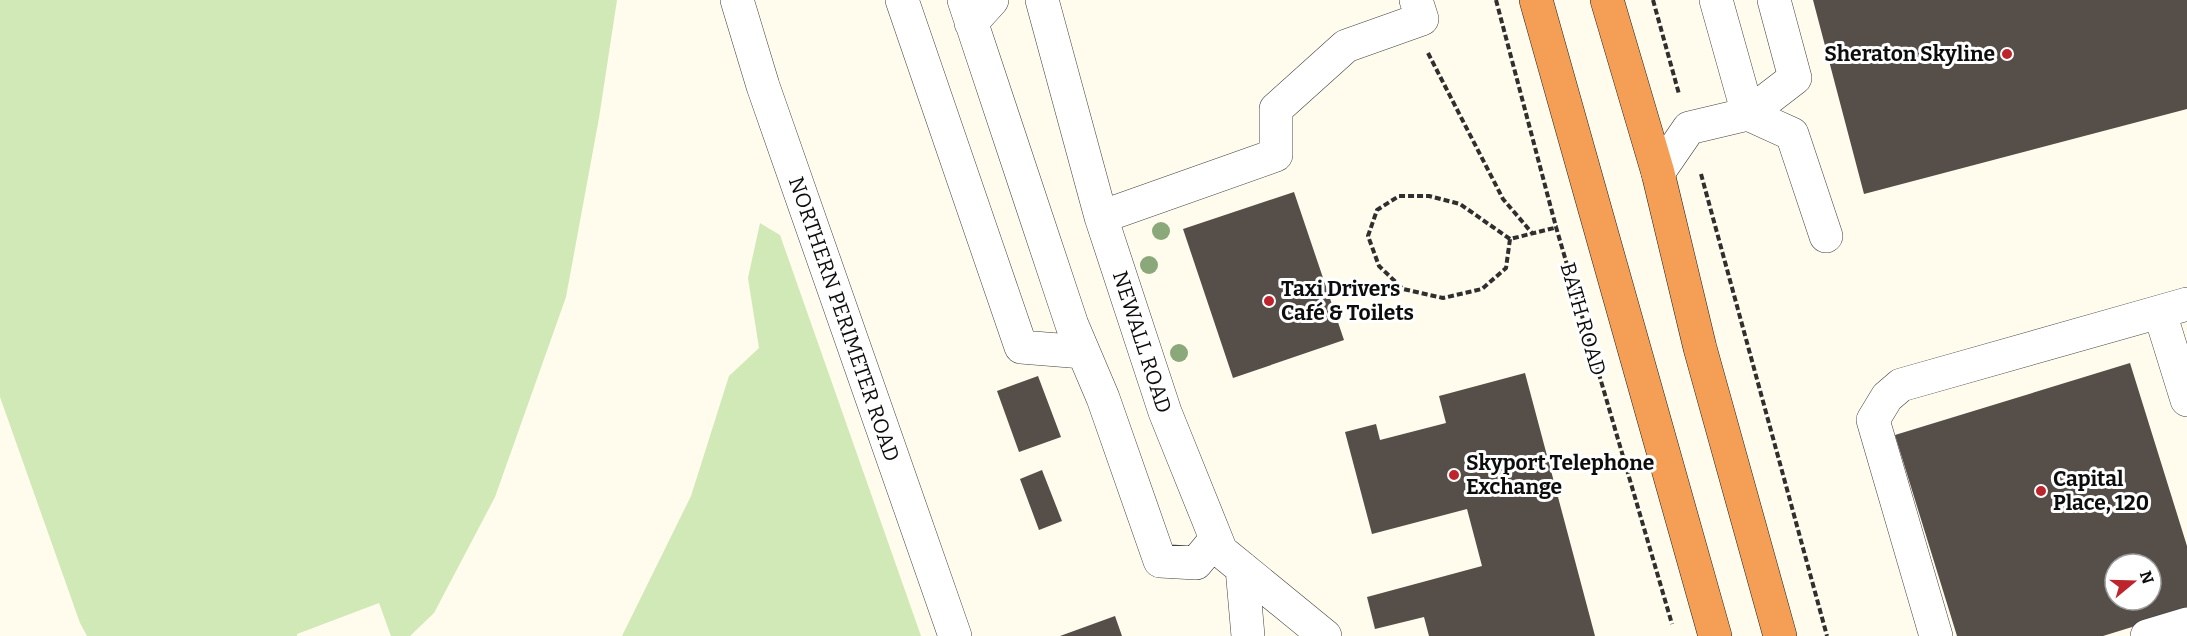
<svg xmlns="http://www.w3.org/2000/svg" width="2187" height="636" font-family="Bitter,serif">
	<rect width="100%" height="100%" fill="#fffbed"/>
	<path fill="#d1e9b7" d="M0,0H617L599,118L566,297L495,497L434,613L410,636H391L379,603L297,634V636H87L80,623L0,397Z
		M760,223L780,235L921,636H622L691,496L729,376L759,348L748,278Z"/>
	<path fill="#564e49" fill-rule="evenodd" d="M1813,0H2187V109L1864,194Z
		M1294,192L1344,340L1233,378L1183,229Z
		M2130,363L2187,546V610L2103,636H1957L1895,435ZM2115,564H2151V600H2115Z
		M1525,373L1595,636H1429L1424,617L1375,629L1367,597L1482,566L1467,509L1372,534L1345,432L1376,424L1380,440L1446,423L1439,396Z
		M1038,376L1061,437L1019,452L997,391Z
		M1042,470L1062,521L1039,530L1020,479Z
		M1115,616L1122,636H1060Z"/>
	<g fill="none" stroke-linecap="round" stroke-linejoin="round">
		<defs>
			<path id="minor" d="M737,0L763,86L955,636
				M902,0L1021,347L1083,352
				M964,0L1072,325L1103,398L1160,561L1196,563L1216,539
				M1042,0L1101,217L1165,412L1221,551L1325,636
				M1716,0L1748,114L1792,134L1826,236
				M971,23L992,0
				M1658,173L1689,128L1748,114L1795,78L1774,0
				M1101,217L1276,155V109L1346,46L1422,19L1416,0
				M2160,313L2187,400
				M1242,568L1248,636
				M1936,636L1873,420L1887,397L1901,385L2187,304
				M2147,636L2187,624"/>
			<path id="highway" d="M1536,0L1715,636
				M1607,0L1658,173L1700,348L1780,636"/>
		</defs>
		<use href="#minor" stroke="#404040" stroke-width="34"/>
		<use href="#highway" stroke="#1e1e1e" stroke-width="34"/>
		<path stroke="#2f2f2f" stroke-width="4" stroke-dasharray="6 3" stroke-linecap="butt" d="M1496,0L1556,227L1672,624
			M1653,0L1679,94
			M1428,53L1503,199L1532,233
			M1701,174L1827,636
			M1510,239L1460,204L1429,196H1399L1377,210L1368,236L1379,266L1403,289L1443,298L1482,289L1506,268L1510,239L1558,227"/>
		<use href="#minor" stroke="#fff" stroke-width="33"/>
		<use href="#highway" stroke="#f49e56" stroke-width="33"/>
	</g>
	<g fill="#8ba87b">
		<circle cx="1161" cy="231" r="9"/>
		<circle cx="1149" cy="265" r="9"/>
		<circle cx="1179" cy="353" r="9"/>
	</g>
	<g fill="#bd252d" stroke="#fff" stroke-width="2">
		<circle cx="2007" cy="54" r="6"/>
		<circle cx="1269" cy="301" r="6"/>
		<circle cx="1454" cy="475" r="6"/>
		<circle cx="2041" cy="491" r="6"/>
	</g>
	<g text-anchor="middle" stroke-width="6" stroke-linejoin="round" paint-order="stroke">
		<g font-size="21" font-weight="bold" fill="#0d0d0d" stroke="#fff" text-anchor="start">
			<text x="1995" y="61" text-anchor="end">Sheraton Skyline</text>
			<text x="1281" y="296">Taxi Drivers<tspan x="1281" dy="24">Café &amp; Toilets</tspan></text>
			<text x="1466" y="470">Skyport Telephone<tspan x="1466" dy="24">Exchange</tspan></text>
			<text x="2053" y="486">Capital<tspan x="2053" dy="24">Place, 120</tspan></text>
		</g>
		<g font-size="21" fill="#0d0d0d" stroke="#fff">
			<text transform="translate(844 319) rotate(71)" y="7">NORTHERN PERIMETER ROAD</text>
			<text transform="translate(1583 319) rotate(74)" y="7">BATH ROAD</text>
			<text transform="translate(1142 342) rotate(72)" y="7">NEWALL ROAD</text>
		</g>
	</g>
	<g transform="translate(2133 582) rotate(71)"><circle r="28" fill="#ffffff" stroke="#9e9e9e" stroke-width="1.5"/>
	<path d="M0-4.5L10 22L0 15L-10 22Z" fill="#bd252d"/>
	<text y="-9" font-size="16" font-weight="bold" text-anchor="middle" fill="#0d0d0d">N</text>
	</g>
</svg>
